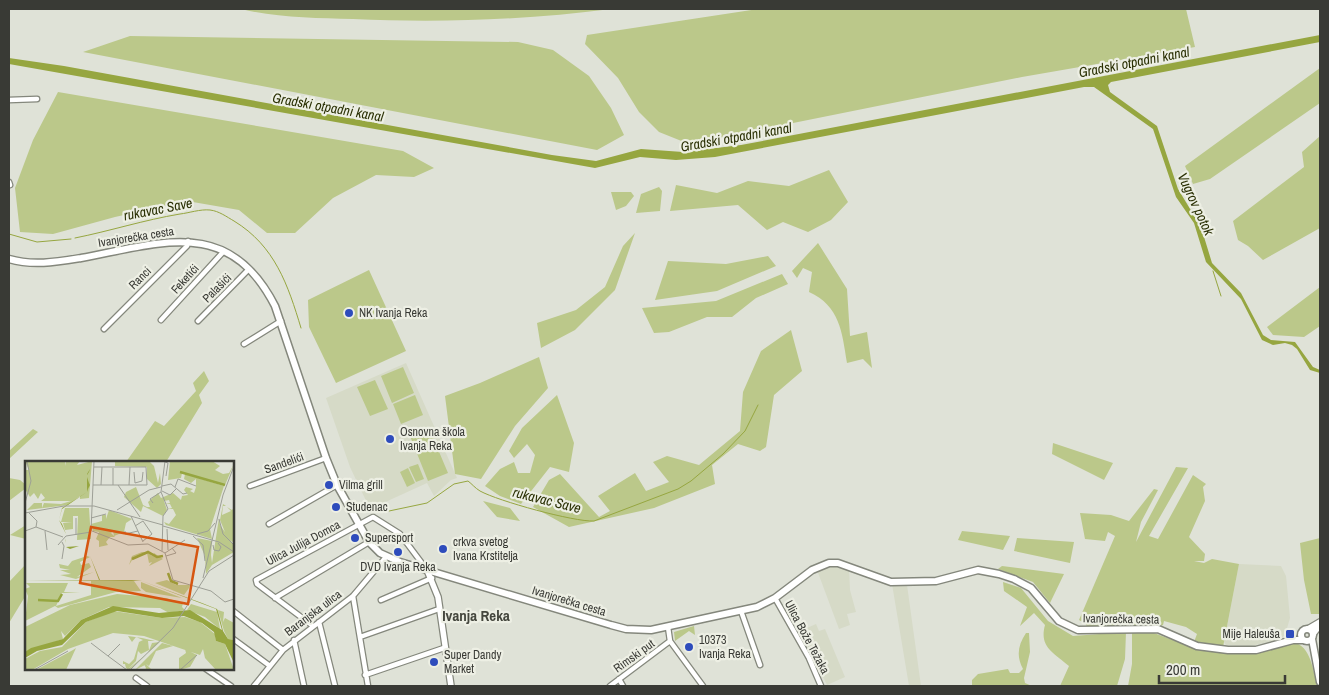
<svg xmlns="http://www.w3.org/2000/svg" width="1329" height="695" font-family="'Archivo Narrow',sans-serif">
	<rect width="100%" height="100%" fill="#dfe2d7"/>
	<path fill="#d6dac7" d="M406,363L457,478L451,480L434,496L427,483L370,509L350,467L326,398Z
		M1239,564L1281,566L1286,576L1290,618L1285,635L1280,639L1251,646L1226,645L1224,642Z
		M838,565L849,568L850,590L856,612L847,614L850,625L839,629L817,570Z
		M892,584L907,585L921,686H909Z
		M816,624L819,631L825,629L845,677L827,685L800,631Z"/>
	<path fill="#bbc88a" d="M241,9H611C526,20 439,23 353,19C315,18 278,18 241,9Z
		M758,9H1186L1195,47L1022,77L689,144L659,132L639,112L618,78L585,44L587,35Z
		M130,36L518,42L553,50L589,76L611,108L624,135L597,150L83,52Z
		M1320,68V103L1210,179L1193,184L1185,166Z
		M58,92L403,151L434,168L414,177L376,175L333,198L295,233H267L239,210L187,201L115,217L53,234L20,232L15,188L33,140Z
		M1320,136V228L1263,260L1248,246L1238,240L1233,221L1304,167L1302,152Z
		M829,170L848,202L831,220L808,232L783,222L767,230L738,205L670,211L676,185L717,193L748,181L789,186Z
		M659,187L662,191L660,211L636,213L641,194Z
		M611,192H631L634,196L626,206L616,210Z
		M635,233L615,290L575,330L541,348L537,323L576,310L605,287L623,246Z
		M818,243L847,289L850,336L867,332L872,368L863,359L847,363C842,332 840,306 809,292L812,272L803,268L797,278L792,271Z
		M768,256L776,266L717,291L655,300L668,261L726,264Z
		M369,270L406,351L336,383L309,327L308,300Z
		M782,274L788,284L756,298L732,317H707L669,332L654,333L642,308L716,301Z
		M1320,287V326L1304,337L1273,335L1267,327Z
		M791,330L802,371L774,395L766,447L760,451L738,444L712,465L715,484L654,508L569,527L533,507L549,480L560,474L599,517L610,511L598,496L635,473L646,491L669,482L653,462L667,456L699,465L740,431L743,392L761,351Z
		M539,357L548,388L515,426L481,479L455,474L445,396L480,383Z
		M403,367L414,393L392,403L381,376Z
		M204,371L209,381L199,395L202,403L166,462H126L155,421L164,426L196,391L193,383Z
		M375,380L388,409L370,416L357,387Z
		M415,395L423,415L401,424L393,404Z
		M557,395L574,443L569,472L550,467L521,504L500,496L485,486L500,469L514,462L518,473H530L535,455L527,444L514,458L509,451L522,428Z
		M429,428L448,473L428,481L410,436Z
		M33,429L38,432L9,459V451Z
		M1053,443L1113,463L1104,480L1052,454Z
		M418,464L424,479L416,482L409,467Z
		M1176,467L1188,468L1149,536L1158,539L1193,475L1206,484L1203,487L1205,501L1189,537L1205,554L1204,561H1194L1204,563L1212,559L1239,564L1223,647L1194,642L1197,634L1186,627L1164,621L1163,625L1157,627L1087,628L1086,624L1079,620L1115,536L1108,532L1105,541L1085,539L1080,513L1111,515L1129,521L1154,489L1158,490L1141,522L1136,542Z
		M408,468L415,483L407,487L400,472Z
		M9,478L20,480L26,485V488L9,501Z
		M483,501L510,508L520,521L497,517Z
		M26,525V539L10,535Z
		M962,531L1010,536L1003,550L958,540Z
		M1017,538L1074,542L1070,563L1014,551Z
		M1320,538V614H1311L1304,580L1300,543Z
		M26,564V595L9,623V582Z
		M1002,566L1064,574L1050,603L1033,582L998,569Z
		M1003,582L1021,588L1048,621L1073,636L1126,632L1125,659L1117,686H1060L1069,666C1053,652 1039,647 1045,625L1034,613L1020,626L1027,607L1004,591Z
		M694,626L695,635L689,631L675,641L674,632Z
		M1026,633H1029L1030,652L1024,678L1025,683L1032,686H972V680L978,674L1008,669L1010,673H1019L1023,669C1016,656 1018,645 1026,633Z
		M1132,633H1154L1199,650L1237,654H1255L1293,642C1311,646 1313,670 1317,686H1128L1132,664Z"/>
	<path fill="#96a640" d="M1320,35V42L1111,82L1108,85L1110,92L1157,126L1178,189L1201,227L1212,263L1241,293L1263,335L1271,340L1295,342L1313,367L1320,370V373L1310,370L1297,349L1292,345L1285,343L1273,345L1262,340L1241,299L1206,262L1194,223L1176,197L1153,129L1094,87H1084L715,157L676,160L640,157L595,168L9,64V58L64,66L552,155L596,161L641,149L683,152L741,145Z"/>
	<g fill="none" stroke-linecap="round" stroke-linejoin="round">
		<path stroke="#96a640" stroke-width="1" d="M9,234L37,242L71,239
			M75,238C110,231 144,220 180,214C189,213 200,209 210,210C219,211 227,217 234,221C275,246 288,285 301,328
			M1213,271L1221,296
			M389,511L427,503L454,484L468,481C472,484 475,488 480,491C498,501 574,522 594,521L678,489L691,481L723,454L745,431L758,405"/>
		<defs>
			<path id="minor" d="M9,100L37,99
				M9,182L10,185
				M161,320L224,251
				M198,321L249,269
				M104,329L187,246L188,241
				M244,344L281,321
				M250,486L326,458
				M269,524L337,485
				M353,596L368,686
				M275,598L369,542
				M775,598L809,658L821,686
				M381,600L432,578
				M232,610L283,650
				M741,611L760,665
				M319,622L335,686
				M313,626L257,584L256,580L373,517L400,534L427,570
				M668,627L670,641L703,686
				M360,637L439,609
				M232,638L270,666
				M294,640L304,686
				M206,669L231,686
				M365,675L444,648
				M136,678L147,686
				M619,679L623,686
				M254,686L283,650L353,596L386,557
				M610,686L670,641"/>
			<path id="tertiary" d="M427,570L438,597L451,686
				M1308,629L1320,622
				M1313,634L1320,625"/>
			<path id="secondary" d="M9,259C33,266 56,262 81,258C161,243 229,216 275,306L326,458L337,485L369,542L380,553L400,562L611,625L626,629L651,630L757,607L775,598L812,570L829,563H838L891,582L936,581L978,570L999,574L1014,579L1031,588L1059,621L1078,630L1158,629L1197,646L1228,650H1256L1293,640H1302
				M1301 635a6 6 0 1 1 12 0a6 6 0 1 1-12 0Z
				M1312,639L1320,682"/>
		</defs>
		<use href="#minor" stroke="#84877c" stroke-width="7"/>
		<use href="#tertiary" stroke="#84877c" stroke-width="8"/>
		<use href="#secondary" stroke="#84877c" stroke-width="9"/>
		<use href="#minor" stroke="#fff" stroke-width="4.5"/>
		<use href="#tertiary" stroke="#fff" stroke-width="5.5"/>
		<use href="#secondary" stroke="#fff" stroke-width="6"/>
	</g>
	<g fill="#2e4cbc" stroke="#edefe4" stroke-width="2">
		<circle cx="349" cy="313" r="5"/>
		<circle cx="390" cy="439" r="5"/>
		<circle cx="329" cy="485" r="5"/>
		<circle cx="336" cy="507" r="5"/>
		<circle cx="355" cy="538" r="5"/>
		<circle cx="443" cy="549" r="5"/>
		<circle cx="398" cy="552" r="5"/>
		<rect x="1285" y="629" width="10" height="10" rx="2.5"/>
		<circle cx="689" cy="647" r="5"/>
		<circle cx="434" cy="662" r="5"/>
	</g>
	<g text-anchor="middle" stroke-width="4.5" stroke-linejoin="round" paint-order="stroke">
		<g font-size="12" fill="#393a35" stroke="#edefe4">
			<text transform="translate(136 237) rotate(-9)" y="4">Ivanjorečka cesta</text>
			<text transform="translate(140 278) rotate(-45)" y="4">Ranci</text>
			<text transform="translate(185 279) rotate(-48)" y="4">Feketići</text>
			<text transform="translate(217 288) rotate(-45)" y="4">Palašići</text>
			<text transform="translate(284 463) rotate(-20)" y="4">Sandelići</text>
			<text transform="translate(303 543) rotate(-28)" y="4">Ulica Julija Domca</text>
			<text transform="translate(569 601) rotate(17)" y="4">Ivanjorečka cesta</text>
			<text transform="translate(313 613) rotate(-37)" y="4">Baranjska ulica</text>
			<text transform="translate(1121 619) rotate(1)" y="4">Ivanjorečka cesta</text>
			<text transform="translate(807 637) rotate(62)" y="4">Ulica Bože Težaka</text>
			<text transform="translate(634 656) rotate(-36)" y="4">Rimski put</text>
		</g>
		<g font-size="12" fill="#393a35" stroke="#edefe4" text-anchor="start">
			<text x="359" y="317">NK Ivanja Reka</text>
			<text x="400" y="436">Osnovna škola<tspan x="400" dy="14">Ivanja Reka</tspan></text>
			<text x="339" y="489">Vilma grill</text>
			<text x="346" y="511">Studenac</text>
			<text x="365" y="542">Supersport</text>
			<text x="453" y="546">crkva svetog<tspan x="453" dy="14">Ivana Krstitelja</tspan></text>
			<text x="398" y="571" text-anchor="middle">DVD Ivanja Reka</text>
			<text x="1280" y="638" text-anchor="end">Mije Haleuša</text>
			<text x="699" y="644">10373<tspan x="699" dy="14">Ivanja Reka</tspan></text>
			<text x="444" y="659">Super Dandy<tspan x="444" dy="14">Market</tspan></text>
		</g>
		<g font-size="14" font-style="italic" fill="#2b3105" stroke="#edefe4">
			<text transform="translate(1134 62) rotate(-11)" y="5">Gradski otpadni kanal</text>
			<text transform="translate(328 107) rotate(10)" y="5">Gradski otpadni kanal</text>
			<text transform="translate(736 137) rotate(-10)" y="5">Gradski otpadni kanal</text>
			<text transform="translate(1196 204) rotate(65)" y="5">Vugrov potok</text>
			<text transform="translate(158 209) rotate(-11)" y="5">rukavac Save</text>
			<text transform="translate(547 500) rotate(14)" y="5">rukavac Save</text>
		</g>
		<g font-size="15" font-weight="bold" fill="#45473e" stroke="#edefe4">
			<text x="476" y="621">Ivanja Reka</text>
		</g>
	</g>
	<g transform="translate(25 461)">
		<rect width="209" height="209" fill="#dfe2d7"/>
		<path d="M0,0H40V5L41,0H55L52,4L67,0L64,37L55,38V35L43,44L2,49L9,42H17V47L19,42L36,43L46,40H16L20,37L16,32L13,38L9,32L5,36L0,28V9H4ZM90,0H124L129,5L133,22L135,12L136,23L132,27L122,18V6L90,5ZM145,0H187L195,5L190,9L198,13L204,12L209,3L200,24L157,12L156,17L143,19ZM160,13L199,25L185,68L187,78L141,64L139,61L144,63L151,54L148,48H143L147,47L145,43L140,42H145L144,39L139,40L142,49L138,55L118,45L116,51L99,36L101,31L111,26L118,44L122,46H125L123,41L133,32L136,37L148,32L156,39L157,35L163,34L159,29L161,26L168,28L165,30L169,32L171,26V18L166,22L159,18ZM198,43L201,45H198L197,54L206,50L202,46L207,49L209,47V82L202,76L195,59ZM40,47H64L66,78L52,79L53,55H48V68L40,69L38,62L47,61H36ZM84,49L107,58L101,62L99,71L89,75L88,70L86,72L90,76H85L81,81L83,84L74,86V80L71,78L74,71L68,70L66,63L77,60V54H81V58ZM194,57L195,64L209,84V91L187,104L181,113L180,95L172,77L187,80L186,94L187,102ZM117,91H125L127,95L129,92L138,98L124,105L127,101L124,102L122,92L109,96L104,104L107,95ZM62,95L65,96L55,101L56,104L64,102L66,106L52,116L69,111L51,118L35,114L46,113L35,109H45L35,107L34,103L43,105L47,100ZM142,119L151,124H165L164,127L159,134L130,122ZM66,120H109L116,130L91,131L33,147L30,145L0,160L3,135L0,128L5,126L1,122H43L39,131L55,132H37L31,145L66,134ZM116,121L157,137L121,131L116,127ZM92,133L141,137L158,142L157,146L160,149L144,152L135,147L84,146L56,159L40,175L36,170L38,178L0,191V166L45,144ZM166,143L192,151L195,168L180,156L162,149ZM193,149L199,151L198,161L200,157L209,162V179L203,178L199,170ZM88,150L137,157L160,156L175,161L190,173L191,180L200,183L209,209H191L180,197L178,188L175,194L119,175L88,172L43,188L7,209H0V198L15,190L37,186L61,161ZM103,175L117,177L130,180H123L124,189L116,193L113,190L111,200L103,208L123,192L127,182L135,181L104,209L101,207L100,203H98V200L104,203L109,198L114,181L118,179L111,176L107,181ZM137,182L148,185L131,190L124,205L121,203L126,208L120,209L121,207L118,201L120,204L110,209ZM51,187L41,209H11L48,189ZM160,188L172,194L165,206L154,209V197L161,192Z" fill="#bbc88a"/>
		<path d="M67,6L65,8L64,11L62,14V16L64,22L65,24L63,28L62,31L37,48L34,59L37,63L41,73V79L40,82L41,86L54,85L65,95L75,119H107L117,120L177,142L192,148L193,150L198,170L203,178L209,179V202L200,183L191,180L189,171L177,162L159,155L137,157L92,150L61,161L37,184L12,190L0,197V191L6,187L38,178L56,159L88,145L134,152L165,149L197,169L191,148L117,120L0,119H74L65,95L54,85L45,88L41,86L40,82L41,78V73L34,59L37,47L62,31V13L65,8Z" fill="#96a640"/>
		<path fill="none" stroke="#96a640" stroke-width="2.5" d="M155,11L200,24M107,98L123,91L132,96L138,95M143,112L146,120L153,123M13,139L33,140L37,133"/>
		<path fill="none" stroke="#9d9f96" stroke-width="1" d="M140,1L143,2L141,15M109,11L110,22L117,20L118,11M68,24H122L121,6H69M76,24L77,6M88,24V7M93,24L115,56M104,24L105,6M137,25L146,23L158,33L162,32M150,26L153,18L171,25M137,30L145,34L151,28M0,42L6,20L2,0M128,42L125,38L136,31M92,49L124,29L136,26M0,52L39,45H69L138,64M4,52L12,60L11,66M106,55L118,81M51,57V74M66,57L81,53M194,58L198,73L209,84M110,65L118,60L127,73L118,80M138,65L194,81L209,91M142,68L143,89M0,70L11,66L38,76M20,70L22,89M66,70L69,0M67,70L103,84L123,83L140,92L148,119L186,130L200,141L209,138M100,70V73L113,70M172,73L183,70L190,62M168,75L178,84L180,100M37,81L39,85L37,98M33,84L41,75L66,71M188,84L189,89L194,90L196,86L193,82M137,90L138,55L143,48L136,31L140,0M140,92L160,79M141,95L151,92L147,87M178,117L198,34L209,5M66,182L83,195M95,183L83,195L102,209M9,209L43,190M105,209L148,167L184,110L209,94M155,209L172,194"/>
		<path fill="#d65610" fill-opacity="0.15" stroke="#d65610" stroke-width="2.5" d="M66,66L173,86L163,143L55,122Z"/>
		<rect width="209" height="209" fill="none" stroke="#393a35" stroke-width="2.5"/>
	</g>
	<rect width="1329" height="695" fill="none" stroke="#393a35" stroke-width="20"/>
	<path d="M1159 675v8h126v-8" fill="none" stroke="#393a35" stroke-width="2.5"/>
	<text x="1166" y="675" font-size="15" fill="#393a35" stroke="#edefe4" stroke-width="4" paint-order="stroke">200 m</text>
</svg>
